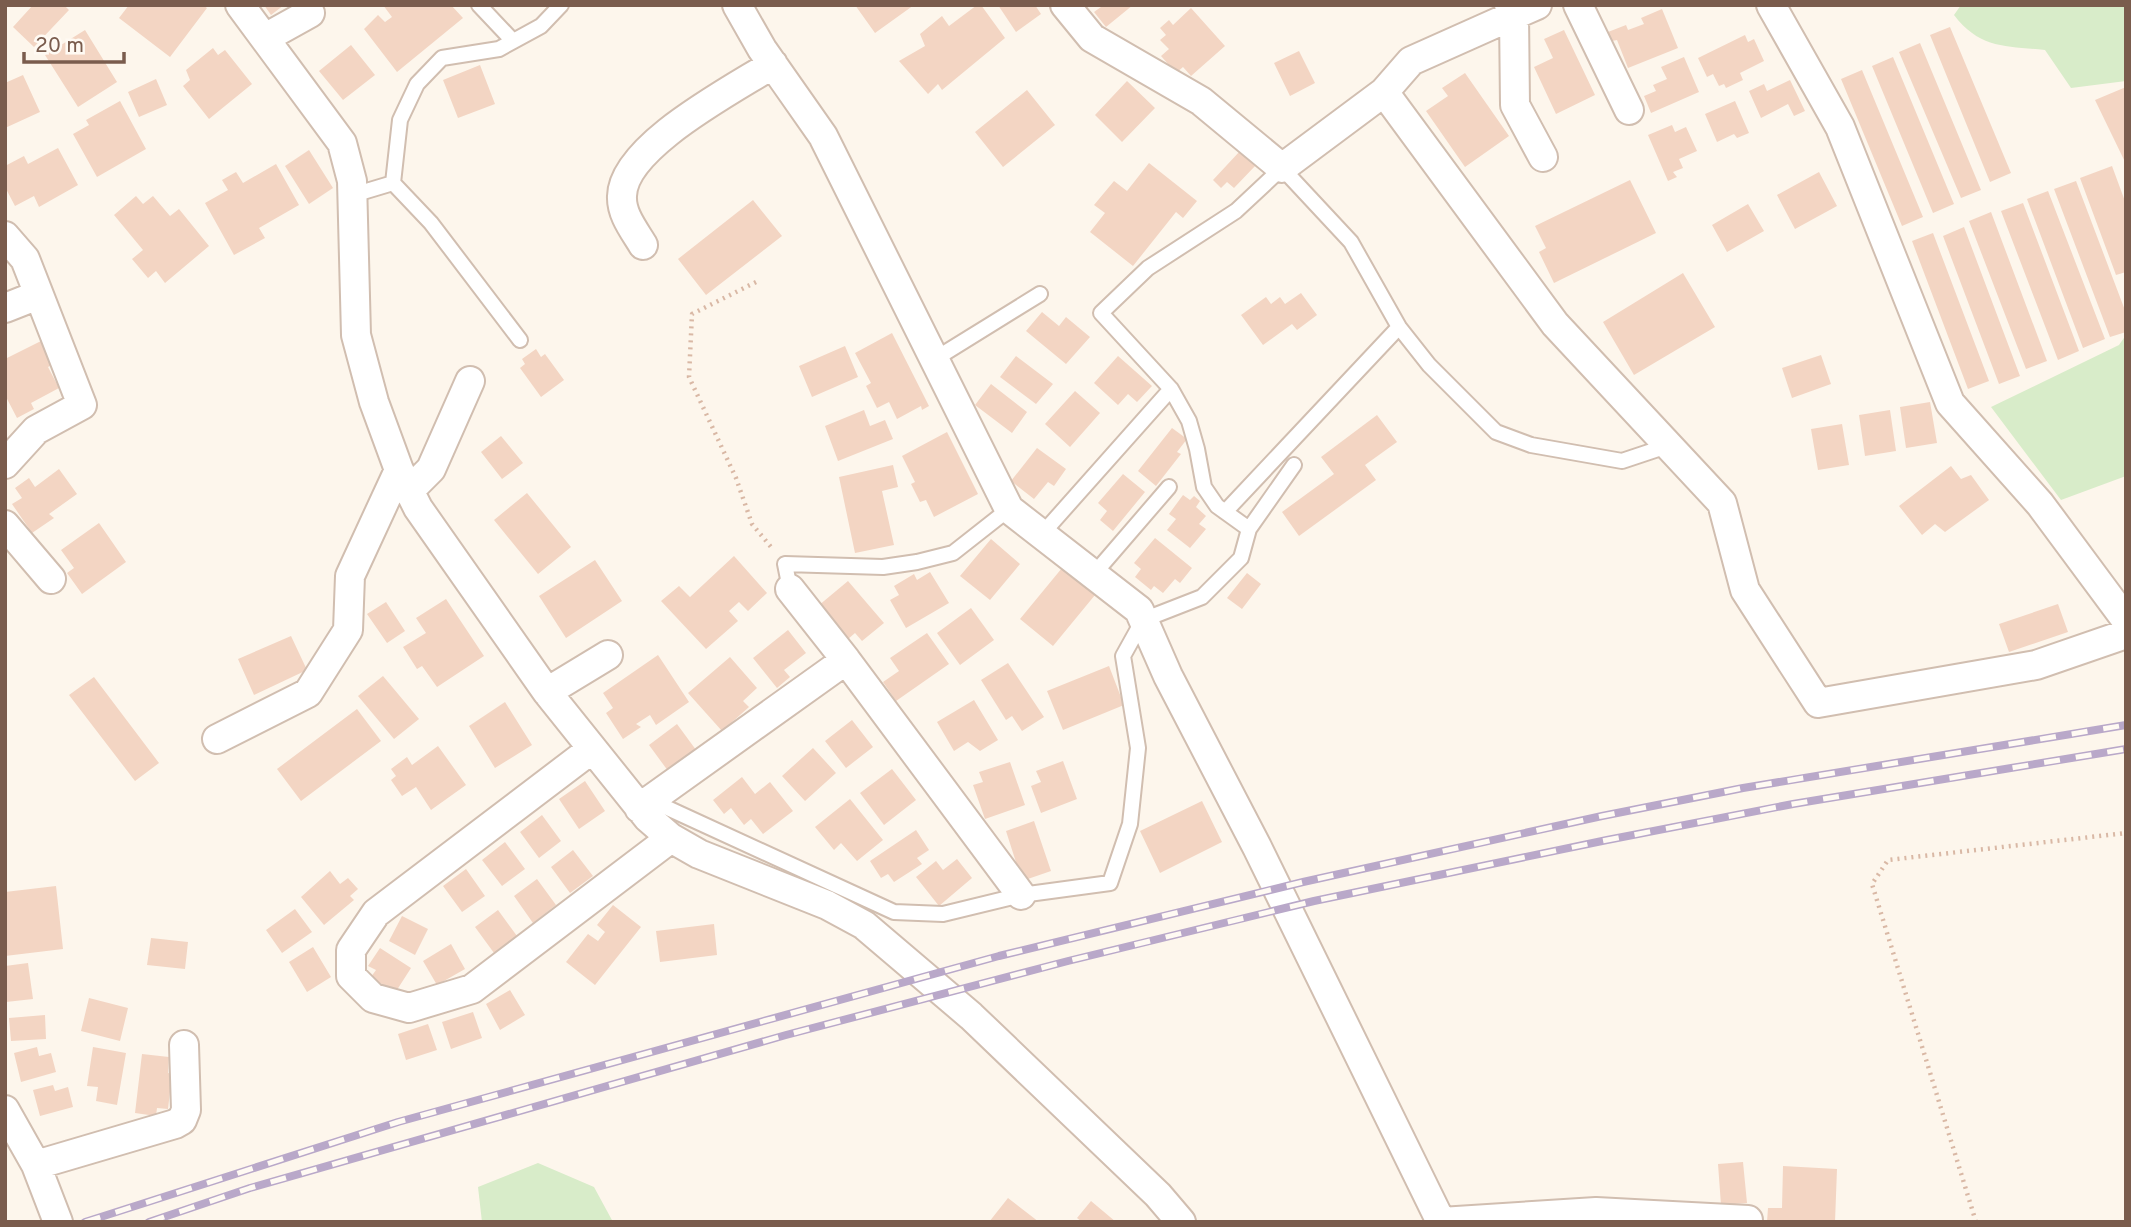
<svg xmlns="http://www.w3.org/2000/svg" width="2131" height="1227" font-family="Overpass,sans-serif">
	<rect width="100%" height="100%" fill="#fdf6ec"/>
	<path fill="#d8ecc9" d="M1961,5H2126V81L2071,88L2045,50C2006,46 1980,49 1954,15Z
		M2126,335V476L2061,500L1991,407L2119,345Z
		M538,1163L594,1187L613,1222H482L478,1187Z"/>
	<path fill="#f3d5c3" d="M33,5H64L69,10L34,47L13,27Z
		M129,5H203L207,8L170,57L119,18Z
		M264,5H284L271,15Z
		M383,5H451L463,18L397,72L364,29L378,15L385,22L392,17Z
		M855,5H914L875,33Z
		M977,5H981L1005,38L942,90L938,84L928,94L899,61L925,46L920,34L942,16L949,26Z
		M998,5H1035L1041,14L1016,32Z
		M1100,5H1133L1106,27L1094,12L1101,7Z
		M1191,8L1225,46L1191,76L1183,67L1176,73L1161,56L1169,49L1160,40L1166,35L1160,28L1169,20L1173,25Z
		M1662,9L1678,48L1628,68L1617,40L1612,41L1608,32L1626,25L1628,30L1644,24L1641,18Z
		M1950,27L2011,173L1990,182L1930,35Z
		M85,30L117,82L78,107L45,55Z
		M1564,30L1595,95L1556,114L1534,67L1553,58L1544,39Z
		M1745,35L1748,42L1754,39L1764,61L1740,73L1743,80L1726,88L1724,84L1719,86L1713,74L1707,77L1698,58Z
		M1920,43L1981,190L1961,198L1899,52Z
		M351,45L375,75L343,100L319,71Z
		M213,48L218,55L225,50L252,84L209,119L183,86L190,80L186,70Z
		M1299,51L1315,83L1290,96L1274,63Z
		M1684,57L1699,92L1651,113L1644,96L1656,91L1653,85L1667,79L1661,67Z
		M1893,57L1954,204L1933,213L1872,66Z
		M480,65L495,104L458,118L443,80Z
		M1862,70L1923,217L1902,226L1841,79Z
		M1465,73L1509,136L1465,167L1426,111L1448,96L1442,88Z
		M23,75L40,112L5,128V83Z
		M156,79L167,105L139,117L128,92Z
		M1790,80L1805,111L1794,116L1788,104L1761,118L1749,91L1764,84L1767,91Z
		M1127,81L1155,108L1122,142L1095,115Z
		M2126,87V164L2095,100Z
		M1027,90L1055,125L1003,167L975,132Z
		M120,101L146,149L97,177L73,134L89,125L86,120Z
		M1735,101L1749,133L1737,138L1734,134L1717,142L1705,114Z
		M1672,125L1675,132L1686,127L1697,151L1679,159L1683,168L1673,172L1677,177L1668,181L1648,135Z
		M58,148L78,185L39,207L34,196L15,206L5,187V166L24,156L28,164Z
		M309,150L333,188L309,204L285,166Z
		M1240,151L1256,165L1234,188L1227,182L1221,188L1213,180Z
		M1149,163L1197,201L1183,218L1176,212L1133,266L1090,232L1105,213L1094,205L1114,181L1127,191Z
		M276,164L299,205L259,228L265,238L234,255L205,203L228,190L222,180L236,172L243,183Z
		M2112,166L2126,204V272L2116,275L2080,178Z
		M1819,172L1837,206L1795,229L1777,195Z
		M1630,180L1656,233L1554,283L1539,252L1546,248L1535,226Z
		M2076,181L2126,313V332L2110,337L2054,189Z
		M2048,191L2105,339L2083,348L2027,199Z
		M136,196L143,204L153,196L170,216L179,209L209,246L165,283L156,271L148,278L132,259L143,250L114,215Z
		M753,200L782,236L706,295L678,259Z
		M2023,203L2079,351L2058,360L2001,211Z
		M1748,204L1764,231L1727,252L1712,225Z
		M1991,212L2047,361L2026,369L1969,221Z
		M1964,227L2020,376L1999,384L1943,236Z
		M1933,233L1989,381L1968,389L1912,241Z
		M1683,273L1715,327L1634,375L1603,322Z
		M1301,293L1317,315L1297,330L1292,324L1263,345L1241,315L1266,297L1271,304L1280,297L1285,304Z
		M1042,312L1059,326L1066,317L1090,337L1066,364L1026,331Z
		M892,333L929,406L922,410L921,406L897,419L889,402L877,408L866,386L871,383L855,353Z
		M45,339L57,362L48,367L59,388L31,403L34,409L17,418L5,395V359Z
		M845,346L858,377L812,397L799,366Z
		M536,349L541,357L545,354L564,380L541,397L520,368L525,364L522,359Z
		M1821,355L1831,384L1792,398L1782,368Z
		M1016,356L1053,384L1036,404L1000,377Z
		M1118,356L1152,386L1137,402L1128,394L1118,405L1094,383Z
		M991,384L1027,412L1012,433L975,405Z
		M1075,391L1100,413L1070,447L1045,424Z
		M1930,402L1937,443L1906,448L1900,407Z
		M864,410L870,426L885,420L893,439L838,461L825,426Z
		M1890,410L1896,451L1865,456L1859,415Z
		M1377,415L1397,442L1365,465L1376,480L1299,536L1282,512L1334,474L1321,457Z
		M1842,424L1849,465L1818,470L1811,429Z
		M1172,428L1187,439L1177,452L1181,454L1156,486L1138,471Z
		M947,432L978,494L934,517L926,500L920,502L911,484L915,482L902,456Z
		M501,436L523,463L502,479L481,452Z
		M1037,448L1066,469L1054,486L1048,482L1034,499L1011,481Z
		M893,465L898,487L882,491L894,545L855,553L839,477Z
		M1951,466L1961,479L1971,475L1989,500L1945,532L1935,524L1922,535L1899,506Z
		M59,469L77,494L49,514L54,518L32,533L12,504L22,498L15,488L29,478L35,487Z
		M1123,474L1145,492L1113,531L1100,520L1107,511L1098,503Z
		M527,493L571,547L538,574L494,520Z
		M1183,495L1190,500L1194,496L1200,501L1196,507L1206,516L1199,524L1206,529L1190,548L1167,530L1176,519L1169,514Z
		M99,523L126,562L82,594L67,573L74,568L61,550Z
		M1155,538L1192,568L1180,583L1175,579L1163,593L1154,586L1151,590L1135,577L1141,569L1134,563Z
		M991,539L1020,564L990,600L960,576Z
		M734,556L767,593L748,611L739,602L729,611L738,621L706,649L661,601L679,586L690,597Z
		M595,560L622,601L566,638L539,596Z
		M1062,568L1095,595L1053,646L1020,619Z
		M930,572L949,603L906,628L890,600L899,595L894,586L914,574L917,580Z
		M1247,573L1261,584L1242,609L1227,598Z
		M848,581L884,623L862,641L855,633L847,640L818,606Z
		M446,599L484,656L437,687L422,666L417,669L403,647L426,633L416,618Z
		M386,602L405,631L387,643L367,614Z
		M2058,604L2068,632L2009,652L1999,624Z
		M971,608L994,640L960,665L937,633Z
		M788,630L806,653L784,670L790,677L777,688L753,658Z
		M927,633L949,664L896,701L883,682L899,671L890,658Z
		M291,636L307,670L254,695L238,659Z
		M658,655L689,702L656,725L650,715L636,724L641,727L623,739L606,713L613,708L603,693Z
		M730,657L757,688L743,701L749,707L722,731L688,693Z
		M1008,663L1044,717L1022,731L1012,716L1006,720L981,680Z
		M1109,666L1124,705L1063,730L1047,691Z
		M383,676L419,719L394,739L358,696Z
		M94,677L159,763L135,781L69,695Z
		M974,700L998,740L980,751L968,742L954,751L937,722Z
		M505,702L532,745L495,768L469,726Z
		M357,709L381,741L301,801L277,769Z
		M852,720L873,747L846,768L825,741Z
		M677,724L699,754L671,775L649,745Z
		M438,746L466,785L431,810L416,787L402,796L391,780L396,776L391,769L407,757L412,765Z
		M813,748L836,773L805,801L782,776Z
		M1063,761L1077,799L1041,813L1031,786L1041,782L1036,771Z
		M1010,762L1025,805L985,819L973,785L983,782L979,772Z
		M892,769L916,800L884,825L860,793Z
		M742,777L755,794L770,782L793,811L763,834L751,819L744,825L731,808L724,814L713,800Z
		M585,781L605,811L579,829L559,799Z
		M850,799L883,840L857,861L841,843L834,850L815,827Z
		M1202,801L1222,842L1160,873L1140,831Z
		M542,815L561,841L539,858L520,832Z
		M1034,821L1051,871L1022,881L1006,831Z
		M916,830L929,850L917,858L922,864L894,882L888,874L881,878L870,861Z
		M505,842L525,869L502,886L482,860Z
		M573,850L593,876L570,893L551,867Z
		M957,859L972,878L939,906L916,877L936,861L943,870Z
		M466,869L485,896L462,912L443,886Z
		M330,871L340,884L348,878L358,889L350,896L354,900L324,925L301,897Z
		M537,879L556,905L533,923L514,896Z
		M56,886L63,949L5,956V892Z
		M613,905L641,927L595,985L566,962L588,934L598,941L605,932L597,925Z
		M295,909L312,932L282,953L266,930Z
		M498,910L517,936L494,953L475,927Z
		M402,916L428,929L415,955L389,941Z
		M714,924L717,955L660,962L656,931Z
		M151,938L188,942L185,969L147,965Z
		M451,944L465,969L437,985L423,961Z
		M313,947L331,977L307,992L289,962Z
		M380,948L411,968L395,993L371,977L376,970L368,966Z
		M28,963L33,999L6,1002L5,966Z
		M510,990L525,1015L500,1030L486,1004Z
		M89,998L128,1008L120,1041L81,1031Z
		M473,1012L482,1038L451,1049L442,1022Z
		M45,1015L46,1039L11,1041L9,1018Z
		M428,1024L437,1050L406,1060L398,1034Z
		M37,1047L39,1056L51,1053L56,1072L21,1082L14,1053Z
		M93,1047L126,1053L117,1105L96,1101L98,1087L87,1086Z
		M142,1054L169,1057L168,1073L172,1074L168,1109L157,1108L156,1116L135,1113Z
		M53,1085L55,1091L68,1087L73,1107L40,1116L33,1090Z
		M1743,1162L1747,1203L1721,1205L1718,1164Z
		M1783,1166L1837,1169L1835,1222H1767L1768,1208H1782Z
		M1008,1198L1039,1222H989Z
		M1091,1201L1116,1222H1082L1077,1218Z"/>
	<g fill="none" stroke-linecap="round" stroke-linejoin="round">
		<defs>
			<path id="service" d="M479,5L513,41
				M393,183L431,223L520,340
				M353,195L393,183L400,120L417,84L442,58L499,49L541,26L561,5
				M935,359L1040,294
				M1171,389L1101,313L1148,268L1236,211L1282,168L1351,242L1399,327L1429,365L1496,432L1531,445L1622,461L1667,446
				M1225,512L1399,327
				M1042,534L1171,389L1189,421L1197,449L1204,487L1217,506L1249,529
				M1094,574L1169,487
				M790,589L785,564L883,567L917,562L953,553L1009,509
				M650,800L894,912L943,914L1021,895L1110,883L1130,824L1138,748L1123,656L1143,620L1202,597L1241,558L1249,529L1294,465"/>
			<path id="minor" d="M240,5L342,143L352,181L356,335L374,402L399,470L418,508L547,692L648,818L671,838L699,854L827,905L864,925L971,1016L1158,1195L1181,1222
				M737,5L762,49L823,136L1009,509L1139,610L1168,676L1257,847L1441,1222
				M1065,5L1092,38L1201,101L1282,168L1384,92L1411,61L1514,15L1515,105L1543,157
				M1509,5L1514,15L1537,5
				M1578,5L1629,110
				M1771,5L1840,127L1950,403L2040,504L2126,620
				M265,38L310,13
				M1384,92L1555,324L1722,503L1745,590L1818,703L2036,665L2126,634
				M5,236L25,259L82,405L36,430L5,464
				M643,245C634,230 621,214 622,196C623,146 734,89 773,64
				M5,308L38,295
				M409,491L431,469L470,381
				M5,525L51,579
				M790,589L846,660L1021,895
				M547,692L608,655
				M217,739L308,693L348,630L350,576L399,470
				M592,749L376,913L351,950V976L373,998L409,1008L472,989L671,838
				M639,808L846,660
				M5,1110L36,1165L58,1222
				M36,1165L175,1124L182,1120L186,1110L184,1045
				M1441,1222L1596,1212L1748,1220"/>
		</defs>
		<use href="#service" stroke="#d1beb0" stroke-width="18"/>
		<use href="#minor" stroke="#d1beb0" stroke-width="32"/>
		<path stroke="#d9b8a5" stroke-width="4.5" stroke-dasharray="2 5" stroke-linecap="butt" d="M756,282L692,314L689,377L736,478L752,524L771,547
			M1976,1222L1872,884L1888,860L2126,833"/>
		<use href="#service" stroke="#fff" stroke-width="14"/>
		<use href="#minor" stroke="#fff" stroke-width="28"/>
		<defs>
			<path id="rail" d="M85,1222L398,1122L999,956L1303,882L1602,816L1743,788L2126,725
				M149,1222L250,1188L786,1035L1068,961L1314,901L1607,840L1793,804L2126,749"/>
		</defs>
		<use href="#rail" stroke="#b9a8c9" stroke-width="8"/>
		<use href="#rail" stroke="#fffaf3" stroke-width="5" stroke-dasharray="16" stroke-linecap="butt"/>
	</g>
	<rect width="2131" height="1227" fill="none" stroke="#7a5c4d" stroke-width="14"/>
	<path d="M24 52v10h100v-10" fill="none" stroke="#7a5c4d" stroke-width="3.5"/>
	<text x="35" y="52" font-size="21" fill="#7a5c4d" stroke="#fffaf3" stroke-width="5" paint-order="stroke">20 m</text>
</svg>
